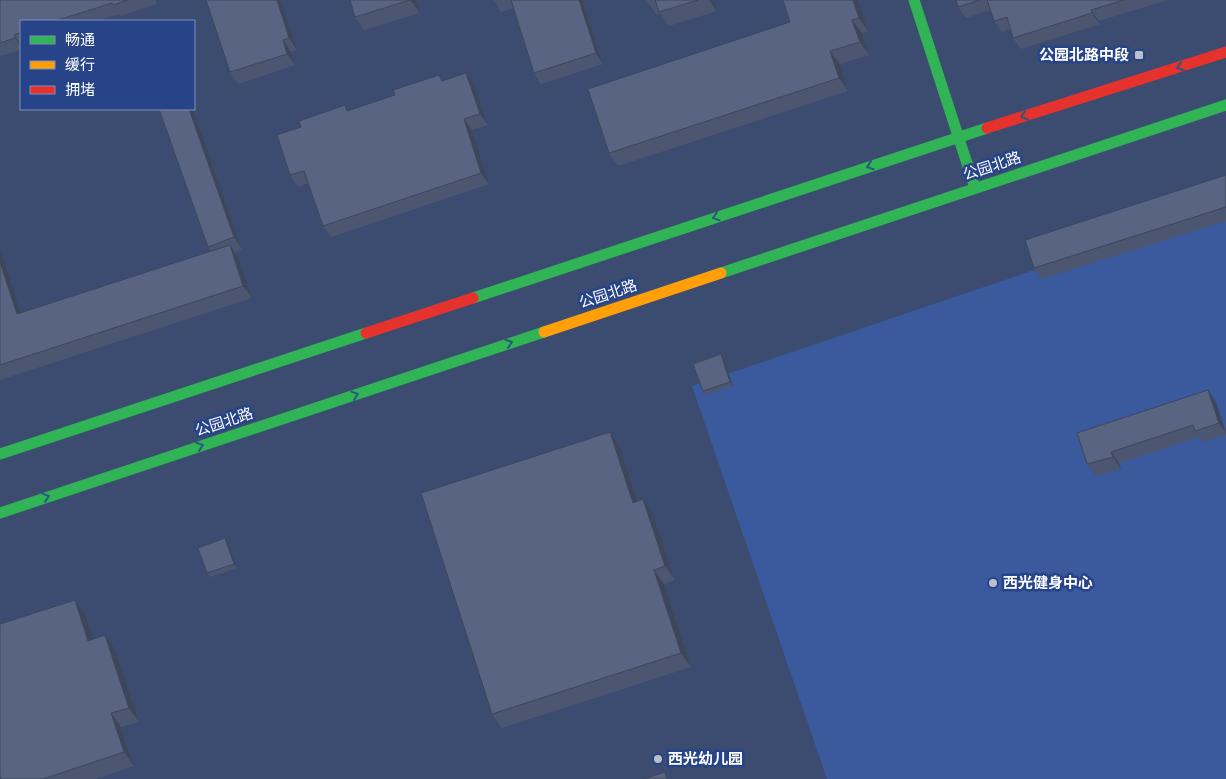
<svg xmlns="http://www.w3.org/2000/svg" width="1226" height="779" font-family="Inter,'Noto Sans SC',sans-serif">
	<rect width="100%" height="100%" fill="#3c4c71"/>
	<path fill="#3a5a9d" d="M1226,205V779H827L692,386Z"/>
	<g fill="none" stroke-linecap="round" stroke-linejoin="round">
		<path stroke="#30b455" stroke-width="11" d="M914,0L975,188
			M721,273L1226,105
			M473,298L987,128
			M0,454L366,333
			M0,513L544,332"/>
		<path stroke="#ff9f0a" stroke-width="11" d="M544,332L721,273"/>
		<path stroke="#e5322d" stroke-width="11" d="M987,128L1226,52
			M366,333L473,298"/>
	</g>
	<path fill="#4c5670" d="M0,0H156L157,4L120,16L119,14L96,21H21V50L0,56Z
		M281,0L297,50L291,52L295,65L238,84L230,72Z
		M350,0H416L420,13L364,30L355,17Z
		M494,0H583L603,64L541,84L534,73L513,8L501,12Z
		M646,0H714L717,11L669,26L660,13L657,15Z
		M783,0H858L868,31L862,33L869,55L840,64L848,91L618,166L609,153L790,22Z
		M956,0H1168L1099,21L1100,24L1021,49L1013,38L1010,29L1002,32L994,21L990,10L966,18L958,7Z
		M444,81L474,84L488,125L472,130L489,184L331,237L323,226L308,183L298,187L290,175L301,127L349,110Z
		M159,109H193L242,249L235,252L238,257L252,298L0,380V248L21,313L211,251L208,247Z
		M1226,175V221L1041,279L1034,268Z
		M721,354L724,359L733,386L706,395L703,391Z
		M1216,402L1226,431V435L1203,442L1199,437L1119,463L1121,469L1095,476L1087,464L1077,433Z
		M620,447L638,501L653,514L675,580L664,584L691,667L502,728L492,714Z
		M228,542L237,568L210,577L207,573Z
		M75,600L85,614L93,639L105,635L115,649L139,722L121,727L134,766L96,779H1Z"/>
	<path fill="#3e465b" d="M277,0H281L297,50L289,38Z
		M410,0H416L420,13Z
		M579,0H583L603,64L596,53Z
		M709,0H714L717,11Z
		M853,0H858L868,31L859,18Z
		M1091,10L1099,21L1100,24L1092,13Z
		M852,20L862,33L869,55L860,42Z
		M14,35L21,45V47L15,38Z
		M283,40L291,52L295,65L287,54Z
		M830,51L840,64L848,91L839,78Z
		M466,73L474,84L488,125L480,114Z
		M189,109H193L242,249L234,237Z
		M464,119L472,130L489,184L481,173Z
		M230,245L238,257L252,298L243,286Z
		M0,248L25,326L17,314L0,262Z
		M721,354L724,359L733,386L730,382Z
		M1208,390L1216,402L1226,433L1219,423Z
		M610,432L620,447L643,517L633,503Z
		M1111,452L1119,463L1121,469L1113,457Z
		M643,499L653,514L675,580L665,566Z
		M225,538L228,542L237,568L234,564Z
		M654,570L664,584L691,667L681,653Z
		M75,600L85,614L98,655L88,641Z
		M105,635L115,649L139,722L129,708Z
		M111,713L121,727L134,766L124,752Z"/>
	<path fill="#586482" stroke="#3e465b" d="M0,0H128L113,5L112,3L55,21H21V32L14,35L15,38L0,43Z
		M206,0H277L289,38L283,40L287,54L230,72Z
		M350,0H410L355,17Z
		M511,0H579L596,53L534,73Z
		M655,0H698L659,12Z
		M783,0H853L859,18L852,20L860,42L830,51L839,78L609,153L588,89L790,22Z
		M956,0H980L958,7Z
		M987,0H1124L1091,10L1092,13L1013,38L1007,17L994,21Z
		M466,73L480,114L464,119L481,173L323,226L304,171L290,175L277,135L301,127L299,121L345,105L347,111L395,95L393,90L439,75L442,81Z
		M159,109H189L234,237L208,247Z
		M1226,175V207L1034,268L1025,240Z
		M230,245L243,286L0,365V262L17,314Z
		M721,354L730,382L703,391L693,364Z
		M1208,390L1219,423L1195,431L1193,425L1111,452L1113,457L1087,464L1077,433Z
		M610,432L633,503L643,499L665,566L654,570L681,653L492,714L421,493Z
		M225,538L234,564L207,573L198,548Z
		M75,600L88,641L105,635L117,672L129,708L111,713L124,752L43,779H1L0,775V624Z
		M665,772L667,779H644Z"/>
	<defs><path id="oneway-chevron" d="M-2-3.5L2.5 0L-2 3.5" fill="none" stroke-width="1.6" stroke-linecap="round" stroke-linejoin="round" transform="scale(1.25)"/></defs>
	<g stroke="#285a7d">
		<use href="#oneway-chevron" transform="translate(1180 67) rotate(162)"/>
		<use href="#oneway-chevron" transform="translate(1024 116) rotate(163)"/>
		<use href="#oneway-chevron" transform="translate(870 166) rotate(162)"/>
		<use href="#oneway-chevron" transform="translate(716 217) rotate(162)"/>
		<use href="#oneway-chevron" transform="translate(509 343) rotate(-18)"/>
		<use href="#oneway-chevron" transform="translate(355 395) rotate(-18)"/>
		<use href="#oneway-chevron" transform="translate(200 446) rotate(-18)"/>
		<use href="#oneway-chevron" transform="translate(46 497) rotate(-18)"/>
	</g>
	<g fill="#bbc0cd" stroke="#264487" stroke-width="2">
		<rect x="1134" y="50" width="10" height="10" rx="2.5"/>
		<circle cx="993" cy="583" r="5"/>
		<circle cx="658" cy="759" r="5"/>
	</g>
	<g text-anchor="middle" stroke-width="5" stroke-linejoin="round" paint-order="stroke">
		<g font-size="15" font-weight="bold" fill="#fff" stroke="#264487" text-anchor="start">
			<text x="1129" y="60" text-anchor="end">公园北路中段</text>
			<text x="1003" y="588">西光健身中心</text>
			<text x="668" y="764">西光幼儿园</text>
		</g>
		<g font-size="15" fill="#fff" stroke="#264487">
			<text transform="translate(992 166) rotate(-18)" y="5">公园北路</text>
			<text transform="translate(608 294) rotate(-18)" y="5">公园北路</text>
			<text transform="translate(224 422) rotate(-18)" y="5">公园北路</text>
		</g>
	</g>
	<rect x="20" y="20" width="175" height="90" fill="#264487" stroke="#7d8fb7"/>
	<rect x="30" y="36" width="25" height="8" fill="#30b455" stroke="#7d8fb7"/>
	<text x="65" y="45" font-size="15" fill="#ffffff">畅通</text>
	<rect x="30" y="61" width="25" height="8" fill="#ff9f0a" stroke="#7d8fb7"/>
	<text x="65" y="70" font-size="15" fill="#ffffff">缓行</text>
	<rect x="30" y="86" width="25" height="8" fill="#e5322d" stroke="#7d8fb7"/>
	<text x="65" y="95" font-size="15" fill="#ffffff">拥堵</text>
</svg>
